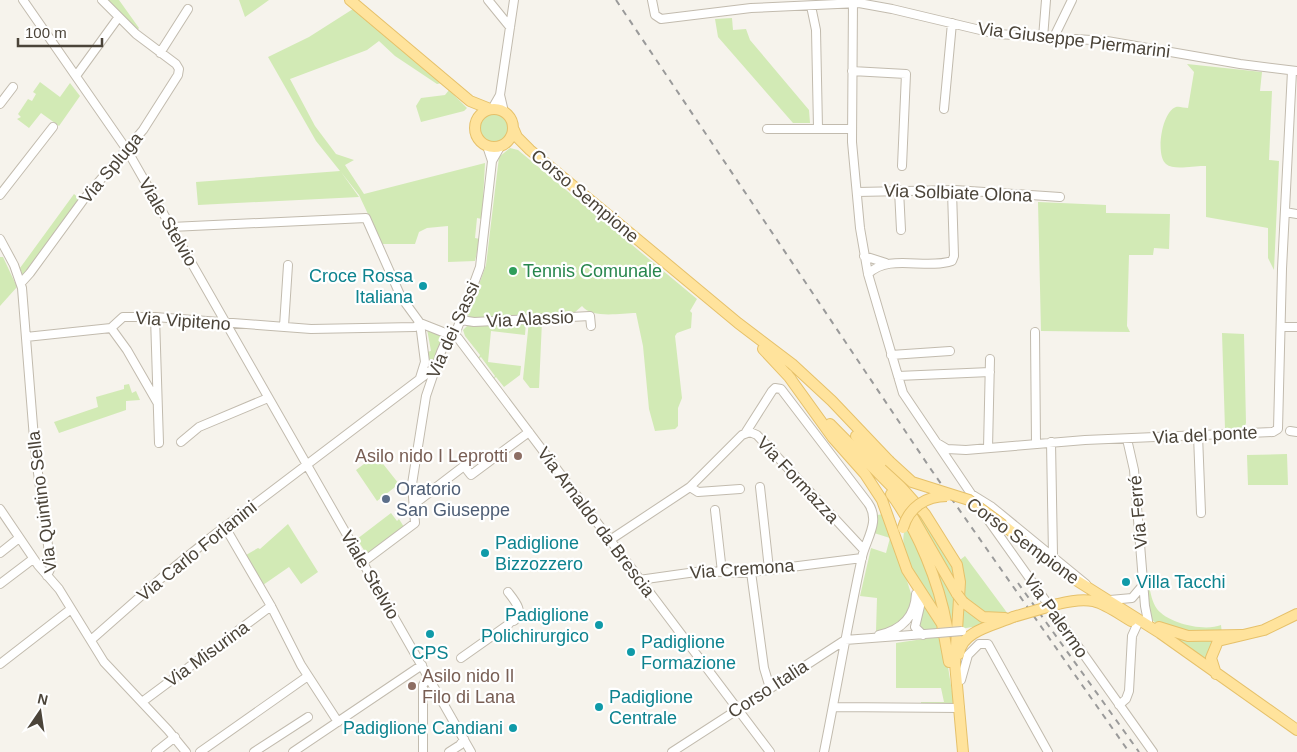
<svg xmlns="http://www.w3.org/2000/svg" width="1297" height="752" font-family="Helvetica,sans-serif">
	<rect width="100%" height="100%" fill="#f6f3ec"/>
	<path fill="#d2eab5" d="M105,0H119L139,28L136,32Z
		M239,0H269L245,17Z
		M353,9L442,83L437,84L395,56L379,41L367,50L290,79L315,126L336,154L354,160L345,165L364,194L485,163L482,219L477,218L475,238L480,239L475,261L448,262V226L427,228L419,232L415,244H382L359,195L341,172L359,197L198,205L196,182L340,171L316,141L268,57L309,37Z
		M732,18L733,30L746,29L750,40L809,110L810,123H793L718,37L715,19Z
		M1187,64L1262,72L1260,91H1272L1269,160L1279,161L1274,270L1268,258V228L1206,217V166C1196,165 1174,171 1166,164C1155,155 1162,111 1176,107C1179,106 1184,108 1188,108L1194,72Z
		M40,82L60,97L70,83L80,96L59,126L41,113L29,128L17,119L21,117L18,114L28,99L32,101L36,94L33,92Z
		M449,90L467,108L464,111L421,122L416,106L421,98L445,95Z
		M479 128a16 16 0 1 1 32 0a16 16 0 1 1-32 0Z
		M510,148L518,150L697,299L690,311L692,313L691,328L677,333L675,336L682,398L678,408V426L675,429L655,431L649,409L643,346L636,313C621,313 592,319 582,306L574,313L470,318L468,315L486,265L499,157Z
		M74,194L83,202L23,276L20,268Z
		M1038,202L1106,205V213L1170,214L1169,249L1154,248L1153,255H1129L1127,326L1130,332L1041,331Z
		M0,257H3L17,287L0,306Z
		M529,321H542L539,388H530L523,379Z
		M526,322L525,335L491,331L488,362L521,366L520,375L504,387L496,377L493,379L495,376L481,357L478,359L480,355L465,336L463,330L468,325Z
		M429,328L444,334L431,366L429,365L427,352L431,351L427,329H423Z
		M1222,333L1244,334L1246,423L1244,428L1225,429Z
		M129,384L132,393L136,391L140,400L126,401V410L59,433L54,422L98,407L96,397L124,389V385Z
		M1287,454L1288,485H1248L1247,455Z
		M376,455L399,484L377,501L356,470Z
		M903,493L920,513L952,562L955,584Z
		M391,513L397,521L399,519L404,527L367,555L357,539Z
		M884,514C888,526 914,597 913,602C909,620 892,630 876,631L877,598L860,596L871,548L886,553L890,538L874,533L877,515Z
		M288,524L318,572L301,584L289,567L263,585L246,555L258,548L260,549Z
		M906,524L927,568L943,621C925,594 894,559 906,524Z
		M926,546L955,600L953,628H951Z
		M965,556L1008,614L983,613L964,598L960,560Z
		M1147,585L1149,586C1151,594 1152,602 1157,609C1168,623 1204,632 1221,625L1222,634C1206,634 1159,633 1150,617C1146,609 1148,594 1147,585Z
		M921,599L940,630L924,632L917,624Z
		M961,608L985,620V625L960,629Z
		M1171,635L1216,639L1209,665Z
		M943,636L954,704L921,706V702H944L941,688H896V643Z"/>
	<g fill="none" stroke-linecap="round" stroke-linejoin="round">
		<defs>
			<path id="minor" d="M23,0L127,150L471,752
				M488,0L510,27
				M652,0L655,15L661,19L751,8L859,3L892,9L997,34L1107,41L1240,64L1297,71
				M853,0L852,142L860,228L868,274L903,393L978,504
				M811,6L816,30L818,128
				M1043,38L1046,0
				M1053,39L1072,0
				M160,53L188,9
				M852,71L906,74L902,166
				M76,76L118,18
				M500,95L504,112
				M0,104L13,87
				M492,109L500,95L514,0
				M944,109L952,23
				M767,129H852
				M487,146L492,161
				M899,190L901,230
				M857,192L955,190L1060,197
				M0,195L53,127
				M1285,212L1297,214
				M171,227L366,218L401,297L420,323
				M0,239L14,265L22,288L35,451L51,567L47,576
				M864,256L886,263
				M868,274C889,253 925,270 952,261L954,256L952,191
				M21,283L30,273L84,199L143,130L178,75L179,69L176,64L136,34L102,0
				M155,317L159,443
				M461,320L474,322L590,316L591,326
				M420,323L458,338L770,752
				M420,323L425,362L420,378
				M284,326L288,265
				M1281,327H1297
				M111,328L127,350L157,402
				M1035,332L1036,444
				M26,337L111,328L123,317H155L311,329L415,327L420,323
				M891,355L950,351
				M898,376L990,372
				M1290,431L1297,432
				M746,432L772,391L775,388L781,389L868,503C881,521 866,539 862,557C848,622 837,687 824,752
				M1198,435L1201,513
				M1127,439L1134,470L1145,606L1148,621
				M181,442L199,427L268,398
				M1051,442L1053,555
				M937,443L947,449L966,450L1085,440L1273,432L1278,429L1282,269L1292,71
				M988,448L990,359
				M690,487L698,492L740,489
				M760,487L769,569
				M971,494L992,507L1086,584
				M413,505L464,466L471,475L529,432
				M0,509L38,565L59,589L104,662L168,730L186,752
				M715,510L722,572
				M984,514L1153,752
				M225,527L271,606L301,665L338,722
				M610,540L690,487L742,435L750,432L757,435L864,550
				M0,553L19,538
				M363,562L415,523L412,484L426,396L441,352L445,343L456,332L480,267L492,161L500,147
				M751,572L764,668L770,688
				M639,580L703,571L743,573L862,558
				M0,584L33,559
				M508,592C515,601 525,612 514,621
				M917,597L920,606L915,627L923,635
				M1110,600L1132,598L1143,585
				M879,635C901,630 915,617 916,594
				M91,640L167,573L214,535L433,369
				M461,658L509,624
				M0,664L71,609
				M961,680L968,655L979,644H988L1048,752
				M142,702L271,606
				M1119,705L1126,699L1129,691L1132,636L1137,625
				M833,707L960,708
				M156,752L175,737
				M200,752L308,676
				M254,752L308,717
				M293,752L422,665
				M423,752V685L428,677
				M449,752L460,745L464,739
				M672,752L845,640L938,633"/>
			<path id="major" d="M350,0L470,101L490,109
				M475 128a19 19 0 1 1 38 0a19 19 0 1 1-38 0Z
				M514,130L517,137L530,150L738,323L792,364L832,401L889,461
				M763,349L791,379
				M787,374L833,438L865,474L882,500L907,570L942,624L949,662
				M830,424L900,495L957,594
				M856,436L925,514L957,565L960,582L955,663L963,752
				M891,494C918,530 939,582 947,627
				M1003,525L1071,577L1160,633L1297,730
				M963,602L983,617L1005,618
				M1058,604C1094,595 1100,602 1131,621
				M1159,627L1188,636L1242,635
				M959,654C961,631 995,625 1013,617
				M1216,674L1211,658L1218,641L1264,630L1297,614"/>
		</defs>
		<use href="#minor" stroke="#c2bbae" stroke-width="10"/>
		<use href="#major" stroke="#e6c16a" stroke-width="12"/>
		<use href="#minor" stroke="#fff" stroke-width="8"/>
		<use href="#major" stroke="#ffe39c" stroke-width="10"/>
		<path stroke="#9a9a9a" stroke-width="2" stroke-dasharray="6 6" stroke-linecap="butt" d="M616,0L930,468L1129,752
			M1018,583L1139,752"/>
		<defs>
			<path id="minor-bridge" d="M938,633L962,631"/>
			<path id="major-bridge" d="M889,461L912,482L969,500L1003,525
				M903,528C909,507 926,496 947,496
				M957,594L963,602
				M1013,617L1058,604"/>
		</defs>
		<use href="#minor-bridge" stroke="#c2bbae" stroke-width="10" stroke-linecap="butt"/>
		<use href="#major-bridge" stroke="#e6c16a" stroke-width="12" stroke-linecap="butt"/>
		<use href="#minor-bridge" stroke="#fff" stroke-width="8"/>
		<use href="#major-bridge" stroke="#ffe39c" stroke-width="10"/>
	</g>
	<circle fill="#2e9e5b" stroke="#fff" stroke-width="2" cx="513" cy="271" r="5"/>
	<g fill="#0f9aa8" stroke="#fff" stroke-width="2">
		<circle cx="423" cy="286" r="5"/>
		<circle cx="485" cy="553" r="5"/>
		<circle cx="1126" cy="582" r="5"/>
		<circle cx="599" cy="625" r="5"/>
		<circle cx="430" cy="634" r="5"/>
		<circle cx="631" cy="652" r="5"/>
		<circle cx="599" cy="707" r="5"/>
		<circle cx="513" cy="728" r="5"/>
	</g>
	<g fill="#8d6e63" stroke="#fff" stroke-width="2">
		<circle cx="518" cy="456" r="5"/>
		<circle cx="412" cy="686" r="5"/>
	</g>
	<circle fill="#5c6f8a" stroke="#fff" stroke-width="2" cx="386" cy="499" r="5"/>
	<g text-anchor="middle" stroke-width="4.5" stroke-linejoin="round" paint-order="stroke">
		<g font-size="18" fill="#4b4439" stroke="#fff">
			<text transform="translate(1074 40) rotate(7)" y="6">Via Giuseppe Piermarini</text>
			<text transform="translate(111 168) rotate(-50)" y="6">Via Spluga</text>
			<text transform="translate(958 193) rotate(2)" y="6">Via Solbiate Olona</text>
			<text transform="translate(585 196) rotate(40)" y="6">Corso Sempione</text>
			<text transform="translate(168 222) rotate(60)" y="6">Viale Stelvio</text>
			<text transform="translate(530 319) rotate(-3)" y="6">Via Alassio</text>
			<text transform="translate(183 321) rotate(4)" y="6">Via Vipiteno</text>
			<text transform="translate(453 330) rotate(-66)" y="6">Via dei Sassi</text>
			<text transform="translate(1205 435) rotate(-3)" y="6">Via del ponte</text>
			<text transform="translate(798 480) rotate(47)" y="6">Via Formazza</text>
			<text transform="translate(42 502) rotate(-97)" y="6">Via Quintino Sella</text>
			<text transform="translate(1138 512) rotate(-95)" y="6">Via Ferré</text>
			<text transform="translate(596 522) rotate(53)" y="6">Via Arnaldo da Brescia</text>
			<text transform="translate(1023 541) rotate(36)" y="6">Corso Sempione</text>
			<text transform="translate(197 551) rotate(-39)" y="6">Via Carlo Forlanini</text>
			<text transform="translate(742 569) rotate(-4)" y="6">Via Cremona</text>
			<text transform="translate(370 575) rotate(60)" y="6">Viale Stelvio</text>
			<text transform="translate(1056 616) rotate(55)" y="6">Via Palermo</text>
			<text transform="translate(207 654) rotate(-36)" y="6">Via Misurina</text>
			<text transform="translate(768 689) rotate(-33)" y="6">Corso Italia</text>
		</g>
		<g font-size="18" fill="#27864d" stroke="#fff" text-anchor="start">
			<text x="523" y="277">Tennis Comunale</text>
		</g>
		<g font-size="18" fill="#0d838f" stroke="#fff" text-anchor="start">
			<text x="413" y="282" text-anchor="end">Croce Rossa<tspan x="413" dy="21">Italiana</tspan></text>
			<text x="495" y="549">Padiglione<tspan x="495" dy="21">Bizzozzero</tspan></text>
			<text x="1136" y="588">Villa Tacchi</text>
			<text x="589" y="621" text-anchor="end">Padiglione<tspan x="589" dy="21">Polichirurgico</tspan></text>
			<text x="641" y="648">Padiglione<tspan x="641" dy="21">Formazione</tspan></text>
			<text x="430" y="659" text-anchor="middle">CPS</text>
			<text x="609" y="703">Padiglione<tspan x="609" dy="21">Centrale</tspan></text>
			<text x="503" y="734" text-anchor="end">Padiglione Candiani</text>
		</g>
		<g font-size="18" fill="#785e54" stroke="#fff" text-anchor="end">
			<text x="508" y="462">Asilo nido I Leprotti</text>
			<text x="422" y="682" text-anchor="start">Asilo nido Il<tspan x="422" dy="21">Filo di Lana</tspan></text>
		</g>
		<g font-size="18" fill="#4e5e75" stroke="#fff" text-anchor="start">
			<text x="396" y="495">Oratorio<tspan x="396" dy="21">San Giuseppe</tspan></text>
		</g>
	</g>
	<g transform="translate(40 712) rotate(13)" stroke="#ffffff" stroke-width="4" paint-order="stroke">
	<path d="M0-4L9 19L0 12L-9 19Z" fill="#4b4439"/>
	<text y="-8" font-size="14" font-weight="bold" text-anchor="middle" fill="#4b4439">N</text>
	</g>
	<path d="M18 38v8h84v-8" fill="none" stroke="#4b4439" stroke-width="2.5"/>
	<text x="25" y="38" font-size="15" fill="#4b4439" stroke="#ffffff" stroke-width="4" paint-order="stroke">100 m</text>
</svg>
